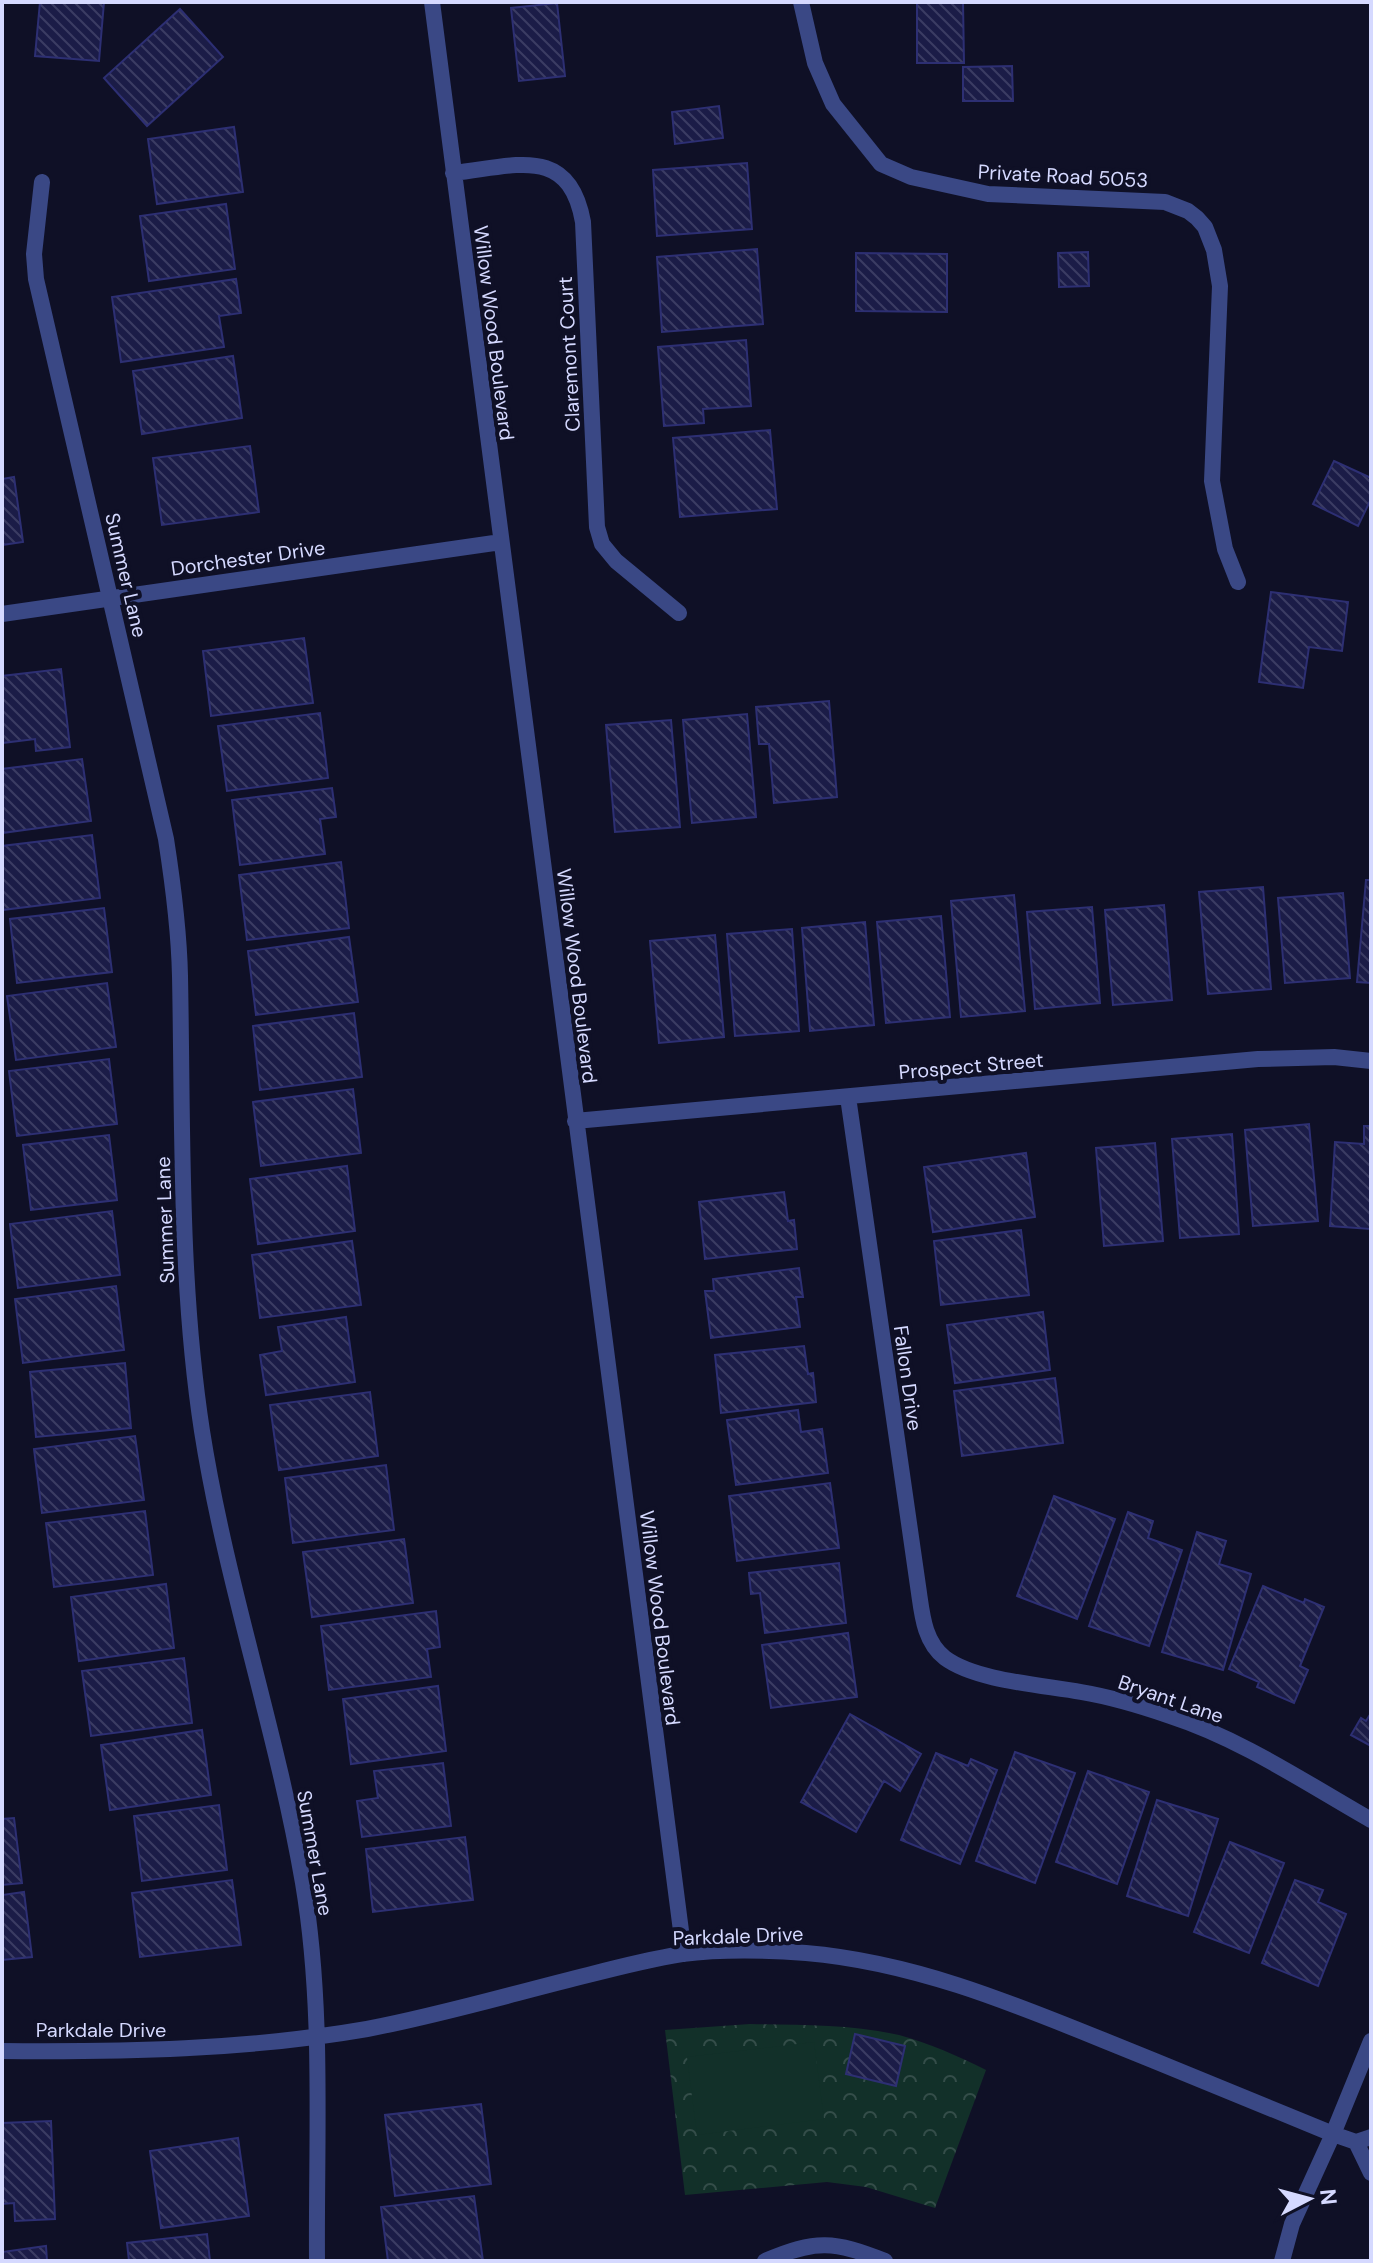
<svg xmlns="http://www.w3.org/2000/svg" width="1373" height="2263" font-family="'DM Sans',sans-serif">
	<defs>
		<pattern id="forest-crowns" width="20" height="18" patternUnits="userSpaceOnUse" patternTransform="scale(2)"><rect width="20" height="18" fill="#123029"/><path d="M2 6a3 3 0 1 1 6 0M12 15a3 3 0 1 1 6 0" fill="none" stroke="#344d49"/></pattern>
		<pattern id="building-back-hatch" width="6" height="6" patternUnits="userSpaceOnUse" patternTransform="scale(2)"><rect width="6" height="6" fill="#1b1c47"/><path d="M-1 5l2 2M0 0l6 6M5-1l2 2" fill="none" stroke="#3b3c63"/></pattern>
	</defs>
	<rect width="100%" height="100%" fill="#0f1026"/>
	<path fill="url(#forest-crowns)" d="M750,2024C799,2025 850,2024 899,2035C929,2043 958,2056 986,2070L935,2208L866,2187L827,2182L685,2195L665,2030Z"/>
	<path fill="#123029" d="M814,2042L824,2119L697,2135L687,2057Z"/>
	<path fill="url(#building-back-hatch)" stroke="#2d2f73" stroke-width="2" d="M40,2H104L99,61L35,56Z
		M917,2H963L964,63H917Z
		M557,3L565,76L519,81L511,8Z
		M180,9L223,57L147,126L104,78Z
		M1012,66L1013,101H963V67Z
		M719,106L723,138L675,144L672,112Z
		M234,127L243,192L157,204L148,139Z
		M747,163L752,229L657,236L653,170Z
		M226,204L235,269L149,281L140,216Z
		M757,249L763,324L662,332L657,257Z
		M1088,252L1089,286L1059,287L1058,253Z
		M856,253L947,254V312L856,311Z
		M236,279L241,313L219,316L224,347L121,362L112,297Z
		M746,340L751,406L703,409L704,423L664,426L658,347Z
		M233,356L242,418L142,434L133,371Z
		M770,430L777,509L680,517L673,438Z
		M250,446L259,512L162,525L153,458Z
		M1334,461L1371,478V499L1358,526L1313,504Z
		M14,477L23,542L2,545V479Z
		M1271,592L1348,602L1342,651L1309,647L1303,688L1259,682Z
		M304,638L313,703L211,716L203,651Z
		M61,669L70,747L36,751L35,739L2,743V676Z
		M829,701L837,797L774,803L769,744H759L756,707Z
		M320,713L328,778L227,791L218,726Z
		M747,714L756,817L692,823L683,720Z
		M671,720L680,827L615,832L606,725Z
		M82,759L91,821L2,833V769Z
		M332,788L336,817L320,819L325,854L240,865L232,800Z
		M92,835L100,898L2,910V846Z
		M341,862L349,928L247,940L239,875Z
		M1366,880H1371V983L1357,982Z
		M1263,887L1271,989L1208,994L1199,892Z
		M1343,893L1350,978L1285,983L1278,898Z
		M1014,895L1025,1011L961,1017L951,901Z
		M1164,905L1172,1000L1113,1005L1105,910Z
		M1092,907L1100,1003L1035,1009L1027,912Z
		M104,908L112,972L17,983L10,919Z
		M941,916L950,1017L886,1023L877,922Z
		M865,922L874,1025L810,1031L802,928Z
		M792,929L799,1031L735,1036L727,934Z
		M715,935L724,1037L659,1043L650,941Z
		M349,937L358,1002L256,1015L248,951Z
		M107,983L116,1047L16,1060L7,996Z
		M354,1013L362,1077L260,1090L253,1026Z
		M109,1059L117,1124L17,1136L9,1071Z
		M353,1089L361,1153L261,1166L253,1102Z
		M1309,1124L1318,1221L1253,1226L1245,1130Z
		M1364,1126H1371L1370,1229L1330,1226L1335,1142L1364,1144Z
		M1232,1134L1239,1234L1180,1238L1172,1139Z
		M109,1135L117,1200L31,1210L23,1145Z
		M1155,1143L1163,1241L1104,1246L1096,1148Z
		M1026,1153L1035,1217L933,1232L924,1167Z
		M347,1166L355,1231L258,1244L250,1179Z
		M784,1192L788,1221L794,1220L797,1249L705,1259L699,1202Z
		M112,1211L120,1275L18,1288L10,1224Z
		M1021,1230L1029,1295L941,1305L934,1241Z
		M352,1241L361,1305L260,1318L252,1255Z
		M799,1268L803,1297H796L800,1327L711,1338L705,1291H714L713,1279Z
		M116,1286L124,1350L23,1363L15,1299Z
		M1043,1312L1050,1370L955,1383L947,1325Z
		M346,1317L355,1382L266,1395L260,1355L282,1351L278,1327Z
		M804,1346L808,1374L813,1373L816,1402L721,1413L715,1355Z
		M125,1363L131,1428L36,1437L30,1372Z
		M1055,1378L1063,1443L962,1456L954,1391Z
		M370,1392L378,1456L279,1470L270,1405Z
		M798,1410L801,1432L822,1429L828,1473L736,1485L727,1420Z
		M135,1436L144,1500L42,1513L34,1449Z
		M386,1465L394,1530L293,1543L285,1478Z
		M830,1483L839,1548L737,1561L729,1496Z
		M1054,1496L1115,1519L1077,1619L1017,1596Z
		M145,1511L153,1575L54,1587L46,1523Z
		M1128,1512L1153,1521L1148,1538L1182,1550L1149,1646L1089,1626Z
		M1197,1532L1226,1541L1219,1564L1251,1574L1223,1670L1162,1652Z
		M404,1539L413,1603L312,1617L303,1552Z
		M839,1563L846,1623L765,1633L760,1593L751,1594L749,1573Z
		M166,1584L174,1648L79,1661L71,1597Z
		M1263,1586L1304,1603L1305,1599L1324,1607L1300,1666L1308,1670L1294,1703L1257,1687L1259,1682L1229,1669Z
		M436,1611L440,1647L427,1649L431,1677L329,1690L321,1626Z
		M848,1633L857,1697L771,1708L762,1645Z
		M184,1658L192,1723L91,1736L82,1671Z
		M438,1686L446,1751L351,1764L343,1699Z
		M1371,1713V1746L1351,1735L1361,1718L1366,1721Z
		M850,1714L921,1754L900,1791L884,1781L856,1832L801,1802Z
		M202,1730L211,1795L110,1810L101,1745Z
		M1015,1752L1075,1773L1035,1883L976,1861Z
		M936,1753L968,1766L971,1759L997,1770L960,1864L901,1840Z
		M443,1763L451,1826L362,1837L357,1801L378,1798L374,1771Z
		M1088,1771L1149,1792L1117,1884L1056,1862Z
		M1157,1800L1218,1819L1188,1916L1127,1896Z
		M219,1805L227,1870L142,1881L134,1816Z
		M14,1818L22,1883L2,1885V1819Z
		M465,1837L473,1900L373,1912L366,1849Z
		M1230,1842L1284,1863L1249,1953L1194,1932Z
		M232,1880L241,1945L140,1957L132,1893Z
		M1295,1880L1323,1890L1318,1902L1346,1914L1318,1986L1262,1963Z
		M24,1892L32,1957L2,1960V1895Z
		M855,2034L905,2046L896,2086L846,2074Z
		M481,2104L491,2184L395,2196L385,2115Z
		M51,2121L55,2219L15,2221L14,2203L2,2204V2123Z
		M238,2138L249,2216L161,2228L150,2151Z
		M474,2196L483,2261H388L381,2207Z
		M207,2234L210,2261H129L127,2243Z
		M46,2246L47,2261H2V2252Z"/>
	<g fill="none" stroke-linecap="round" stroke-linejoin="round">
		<path stroke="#3a4885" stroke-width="16" d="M432,2L684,1954
			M801,2L815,63L833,104L881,164L911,177L988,194L1165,202L1188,211L1197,218L1205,227L1214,250L1220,286L1212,481L1225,549L1238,582
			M453,173C513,167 569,143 583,222L597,527L602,544L616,561L679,613
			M42,182L34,254L36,279L166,839C173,884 179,929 180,976C183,1128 179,1281 202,1431C226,1584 277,1731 303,1883C324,2007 316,2136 317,2261
			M2,614L501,542
			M848,1097L918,1586C922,1612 923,1641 945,1658C976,1681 1043,1685 1081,1692C1111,1697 1141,1706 1170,1716C1241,1739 1306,1783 1371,1820
			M575,1121L1258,1059L1334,1057L1371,1061
			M2,2051C124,2052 246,2050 367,2029C441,2015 515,1993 588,1975C619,1967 651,1959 682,1954C722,1949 767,1950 806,1953C911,1962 1007,2001 1103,2040C1180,2071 1257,2103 1333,2134L1356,2142L1371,2137
			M1356,2142L1371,2173
			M765,2261C816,2239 834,2241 885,2261
			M1282,2261L1292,2224L1333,2134L1371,2041"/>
	</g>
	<g text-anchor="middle" stroke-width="8" stroke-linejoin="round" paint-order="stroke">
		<g font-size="20" fill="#d5d9ff" stroke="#0f1026">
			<text transform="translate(1063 176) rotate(3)" y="7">Private Road 5053</text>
			<text transform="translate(494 333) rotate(83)" y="7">Willow Wood Boulevard</text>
			<text transform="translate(569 354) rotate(-93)" y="7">Claremont Court</text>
			<text transform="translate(248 558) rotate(-8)" y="7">Dorchester Drive</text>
			<text transform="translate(126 575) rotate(77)" y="7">Summer Lane</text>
			<text transform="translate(577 976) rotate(83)" y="7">Willow Wood Boulevard</text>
			<text transform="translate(971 1066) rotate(-5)" y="7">Prospect Street</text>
			<text transform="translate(165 1220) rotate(-92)" y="7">Summer Lane</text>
			<text transform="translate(908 1378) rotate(82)" y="7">Fallon Drive</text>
			<text transform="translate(660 1618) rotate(83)" y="7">Willow Wood Boulevard</text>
			<text transform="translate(1171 1699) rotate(19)" y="7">Bryant Lane</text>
			<text transform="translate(315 1853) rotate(80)" y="7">Summer Lane</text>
			<text transform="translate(738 1936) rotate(-2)" y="7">Parkdale Drive</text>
			<text x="101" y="2037">Parkdale Drive</text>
		</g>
	</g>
	<rect width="1373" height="2263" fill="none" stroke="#d5d9ff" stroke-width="8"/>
	<g transform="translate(1309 2199) rotate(84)" stroke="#0f1026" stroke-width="6" paint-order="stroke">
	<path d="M0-6L14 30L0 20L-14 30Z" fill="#d5d9ff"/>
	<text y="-12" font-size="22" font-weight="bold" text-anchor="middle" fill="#d5d9ff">N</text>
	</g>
</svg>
